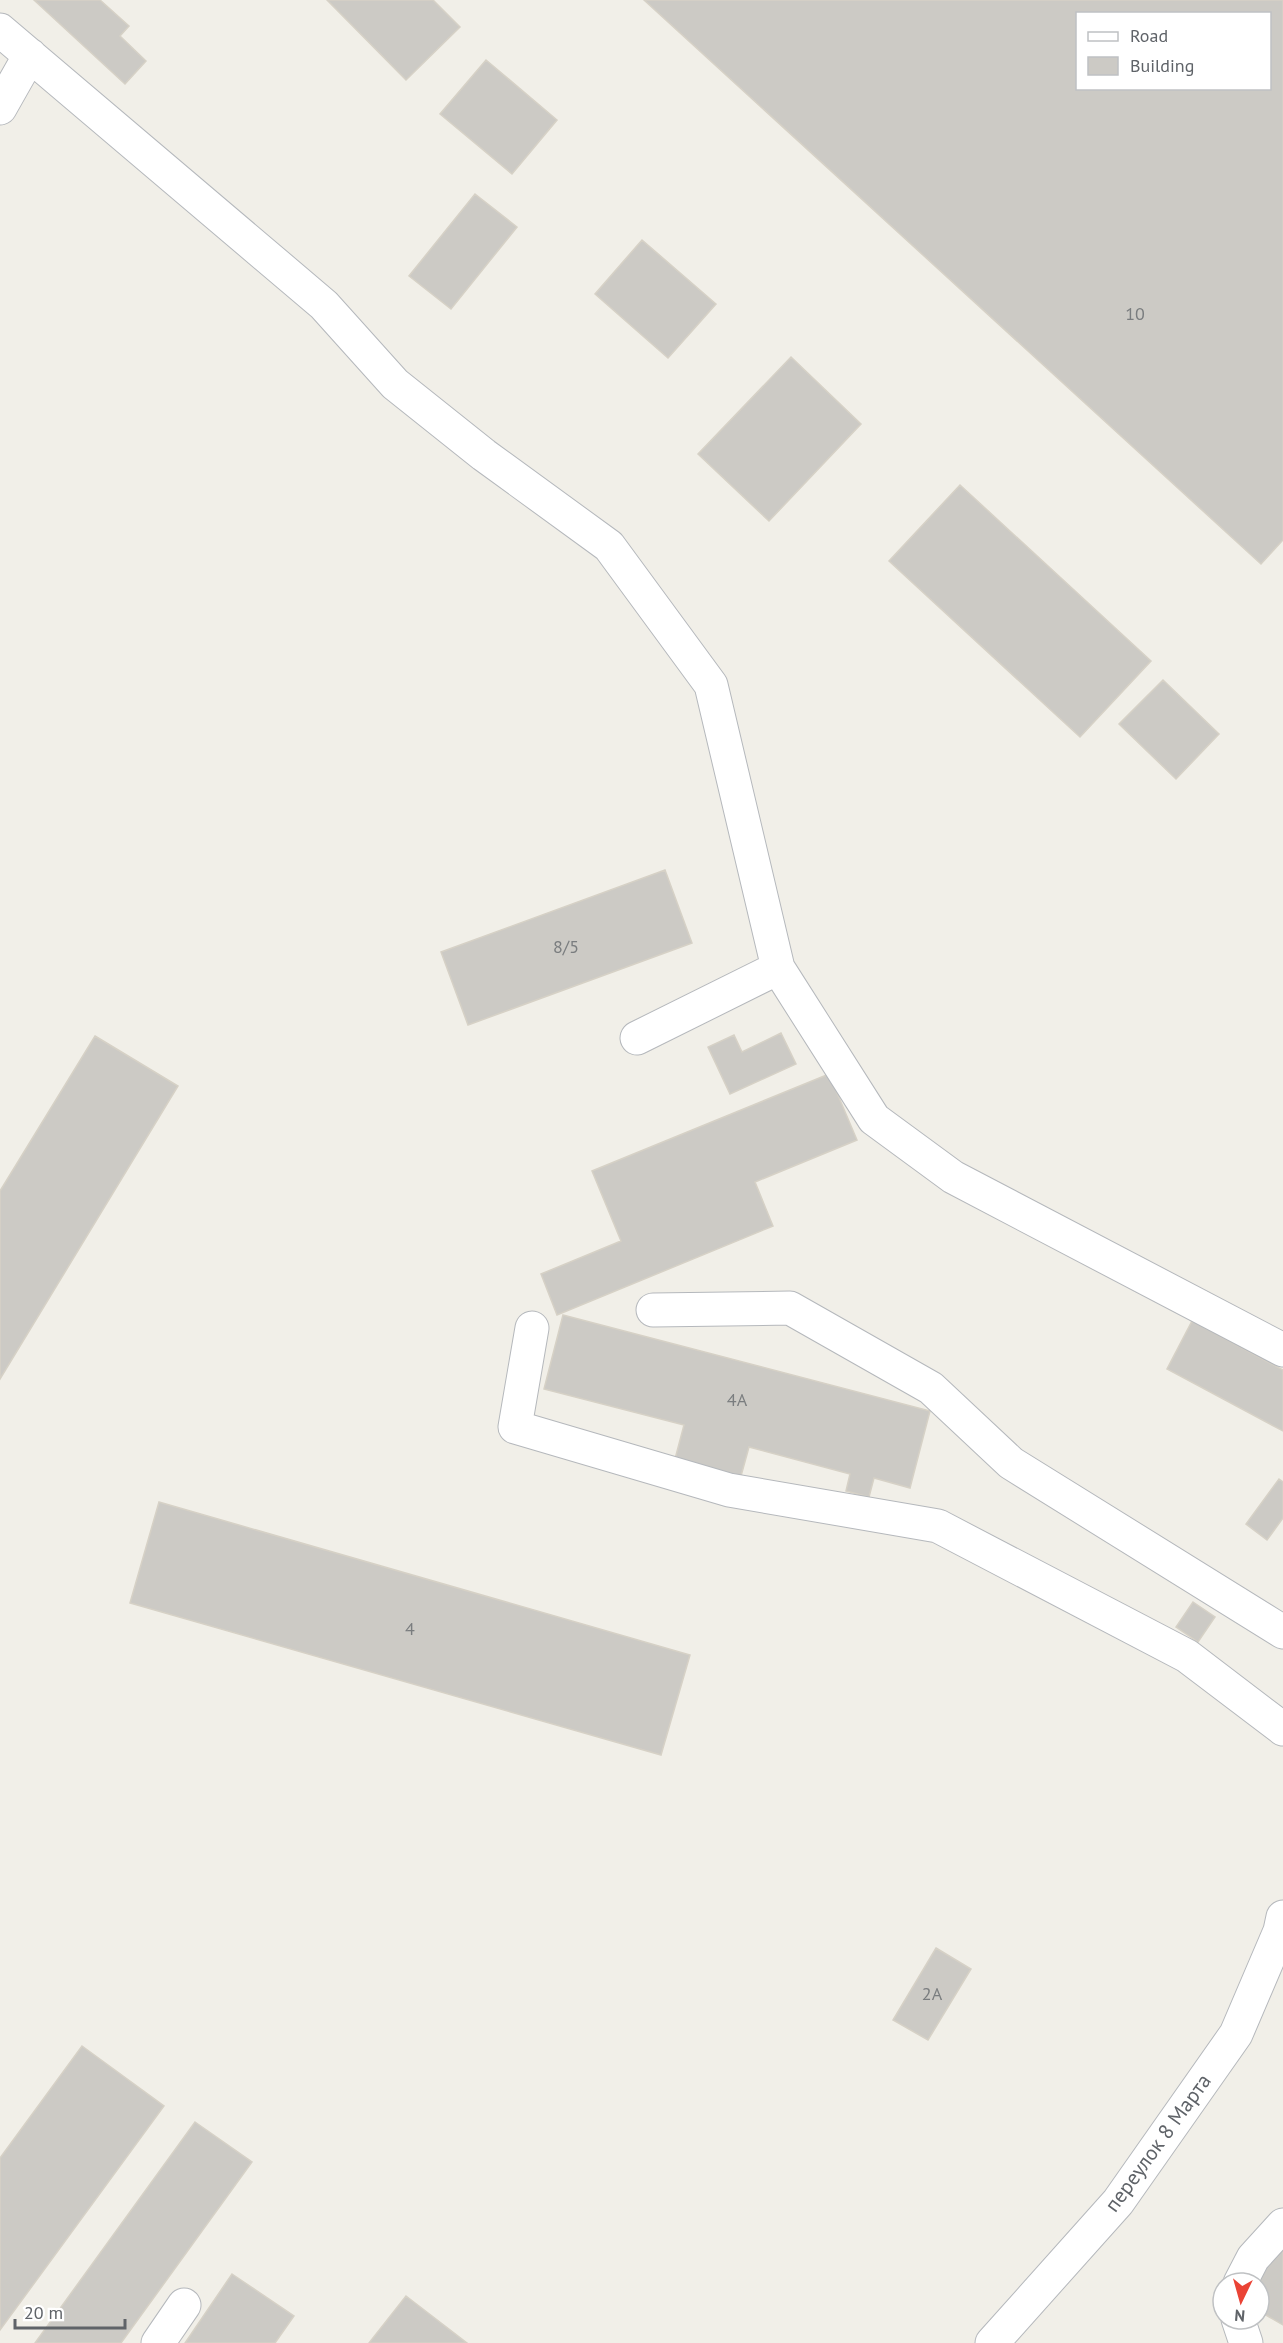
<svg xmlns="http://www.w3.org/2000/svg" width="1283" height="2343" font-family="'PT Sans',sans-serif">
	<rect width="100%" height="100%" fill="#f1efe8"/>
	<path fill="#cccac5" stroke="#d6d1c6" stroke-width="1.5" fill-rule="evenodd" d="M34,0H100L129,26L120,36L146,61L125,84Z
		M327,0H433L460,27L406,80Z
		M644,0H1283V540L1261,564ZM1078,14H1270V88H1078Z
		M486,60L557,120L512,174L440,114Z
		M475,194L517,227L451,309L409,276Z
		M642,240L716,304L668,358L595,294Z
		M791,357L861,424L769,521L698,454Z
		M960,485L1151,661L1080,737L889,561Z
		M1163,680L1219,734L1176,779L1119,724Z
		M665,870L692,943L468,1025L441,952Z
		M781,1033L796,1064L730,1094L708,1047L734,1035L742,1052Z
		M95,1036L178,1086L0,1379V1191Z
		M829,1074L857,1140L755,1182L773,1226L557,1315L541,1274L621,1241L592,1171Z
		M563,1315L930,1411L910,1488L874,1478L869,1497L846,1491L850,1474L749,1447L741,1476L675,1459L684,1425L544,1389Z
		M1192,1321L1283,1370V1431L1167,1369Z
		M1279,1479L1283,1482V1518L1267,1540L1246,1524Z
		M159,1502L690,1655L661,1755L130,1603Z
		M1193,1602L1215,1617L1198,1642L1176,1627Z
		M936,1948L971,1969L928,2040L893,2020Z
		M82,2046L164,2106L0,2330V2158Z
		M195,2122L252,2162L121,2343H35Z
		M1283,2246V2325L1259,2311V2283H1253Z
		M232,2274L294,2316L275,2343H185Z
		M406,2296L467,2343H369Z"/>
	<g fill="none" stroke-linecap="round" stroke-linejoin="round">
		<defs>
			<path id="minor" d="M0,30L324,305L395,384L484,455L609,546L711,685L778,968L637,1038
				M0,108L30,55
				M778,968L874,1119L953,1177L1283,1350
				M653,1310L790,1308L931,1388L1011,1463L1283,1632
				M532,1328L515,1427L729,1490L938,1526L1187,1656L1283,1729
				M1240,2283L1253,2258L1283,2225
				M1238,2319L1246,2343
				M158,2343L184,2305
				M992,2343L1118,2202L1236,2034L1280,1931L1283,1917"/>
		</defs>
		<use href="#minor" stroke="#b5b8bc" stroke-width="35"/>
		<use href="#minor" stroke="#fff" stroke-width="33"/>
	</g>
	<g text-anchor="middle" stroke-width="6" stroke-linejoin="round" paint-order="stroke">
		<g font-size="18" fill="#7a7d7f">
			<text x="1135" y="320">10</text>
			<text x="566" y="953">8/5</text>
			<text x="737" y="1406">4А</text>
			<text x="410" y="1635">4</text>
			<text x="932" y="2000">2А</text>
		</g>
		<g font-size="21" fill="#5f6368" stroke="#fff">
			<text transform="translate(1158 2143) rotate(-54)" y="7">переулок 8 Марта</text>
		</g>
	</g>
	<rect x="1076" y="12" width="195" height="78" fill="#ffffff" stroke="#bfc1c3" stroke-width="1.5"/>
	<rect x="1088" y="32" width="30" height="9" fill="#ffffff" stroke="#bfc1c3" stroke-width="1.5"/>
	<text x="1130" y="42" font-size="18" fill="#5f6368">Road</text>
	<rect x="1088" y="57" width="30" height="18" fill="#cccac5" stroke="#bfc1c3" stroke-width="1.5"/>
	<text x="1130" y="72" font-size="18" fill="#5f6368">Building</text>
	<g transform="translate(1241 2301) rotate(185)"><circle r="28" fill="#ffffff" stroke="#bfc1c3" stroke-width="1.5"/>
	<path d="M0-4.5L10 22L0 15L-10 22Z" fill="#ea4335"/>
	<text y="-9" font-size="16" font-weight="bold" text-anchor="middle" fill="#5f6368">N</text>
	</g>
	<path d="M15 2319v9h110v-9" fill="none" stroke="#5f6368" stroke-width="3"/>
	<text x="24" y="2319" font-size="18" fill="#5f6368" stroke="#ffffff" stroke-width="4.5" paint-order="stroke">20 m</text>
</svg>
